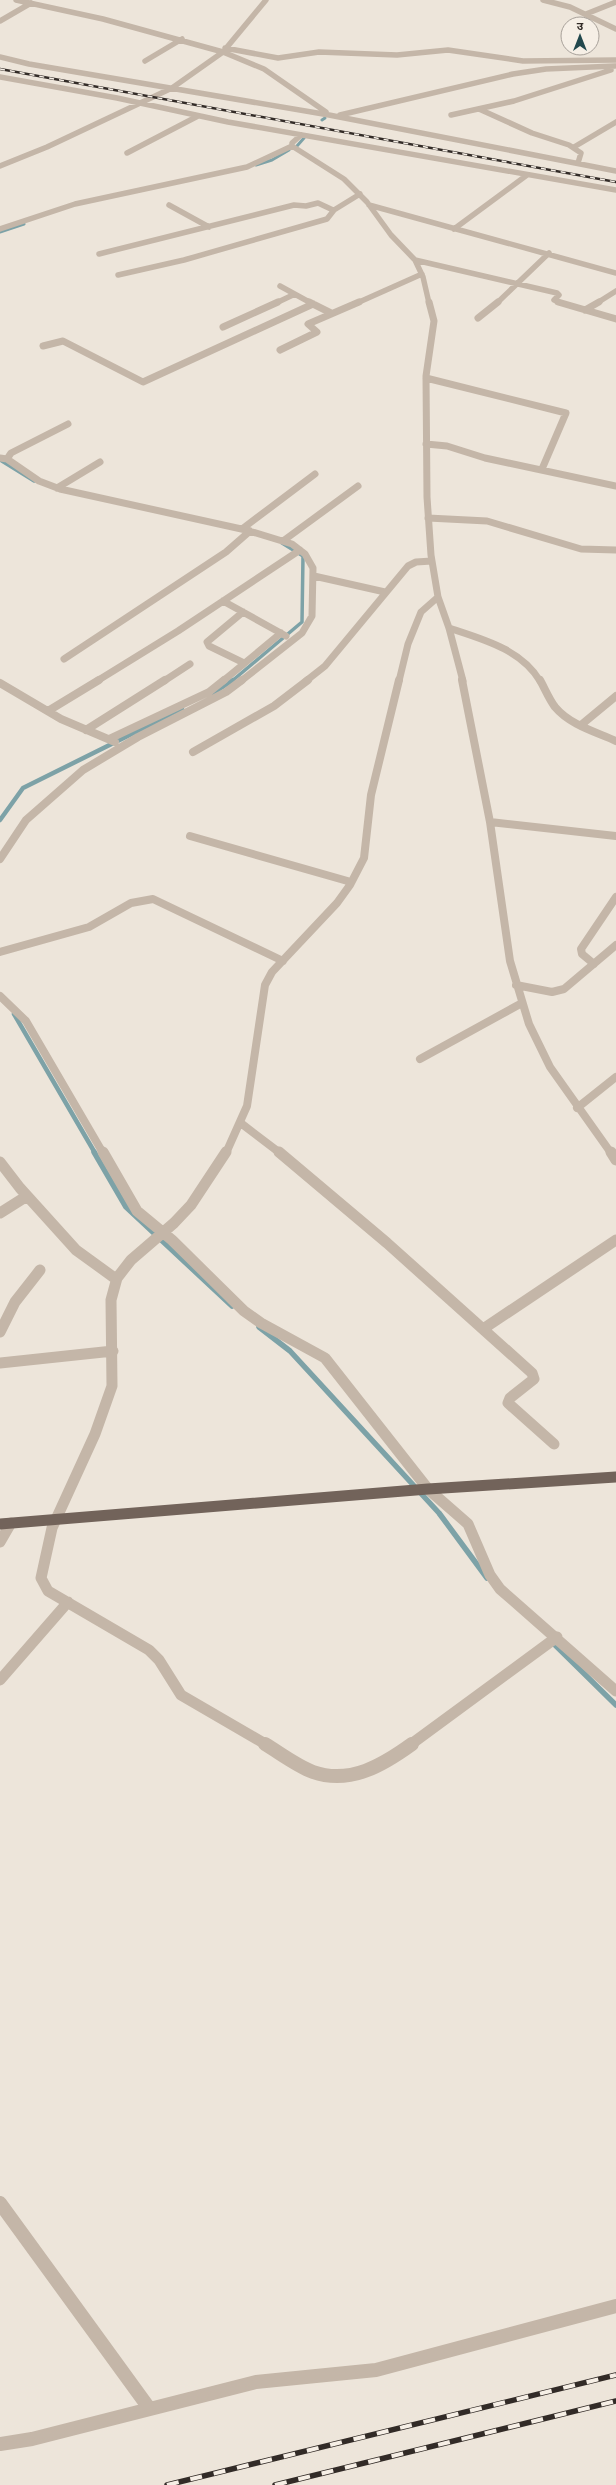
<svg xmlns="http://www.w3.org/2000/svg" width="616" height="2485" font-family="Overpass,'Noto Sans Devanagari',sans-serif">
	<rect width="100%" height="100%" fill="#ede5da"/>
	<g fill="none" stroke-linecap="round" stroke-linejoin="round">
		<path stroke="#7da2a7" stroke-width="3" d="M322,120L325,118
			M297,146L304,138
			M256,165L272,160L289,150
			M0,232L24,224"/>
		<path stroke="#7da2a7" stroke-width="3.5" d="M0,460L34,481
			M232,681L302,622L303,556L282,543"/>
		<path stroke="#7da2a7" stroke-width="4.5" d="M213,693L233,680
			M0,820L23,788L182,709
			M14,1014L95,1153"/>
		<path stroke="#7da2a7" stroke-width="5.5" d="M94,1152L126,1207L232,1306
			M259,1327L290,1351L439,1513L487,1578
			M551,1641L616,1705"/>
		<path stroke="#c4b6a8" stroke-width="5.5" d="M16,0L103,19L223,52L264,69L326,112
			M543,0L570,7L616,29
			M586,14L616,2
			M0,21L31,3
			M225,48L278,58L319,52L397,55L448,50L523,61L616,60
			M0,57L29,64L329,115L616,171
			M145,61L182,39
			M0,77L117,98L228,122L616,190
			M479,109L532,133L569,145L581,153L578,163
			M340,115L513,74L546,69L615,66
			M451,115L514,101L611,70
			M301,135L292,143V146L344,179L367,202L391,235L415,260L423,277L429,303
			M574,147L616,122
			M127,153L198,116
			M0,166L47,147L172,88L223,52L266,0
			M169,205L209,227
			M369,205L616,273
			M0,229L75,204L247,167L292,146
			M454,229L527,175
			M99,254L294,205L306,206L318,203L333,210
			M415,260L557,293L559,295L554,300L561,303
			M118,275L184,260L327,219L334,210L360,194
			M280,286L311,303
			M276,303L295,294
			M357,303L422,274
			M497,303L549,253
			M597,303L616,291"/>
		<path stroke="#c4b6a8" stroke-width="7" d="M309,302L331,313
			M429,302L434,321L426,376L427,497L431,555L438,597L449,628L463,681
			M558,302L616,319
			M585,310L599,302
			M478,318L498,302
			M223,327L278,302
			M43,346L63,341L143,382L313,304
			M280,350L317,332L308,324L359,302
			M426,378L566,413L542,469
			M426,444L447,446L485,458L616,486
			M0,458L7,459L39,481L60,489L246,530L292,544L305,554L313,568L312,616L302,633L241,681
			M7,459L11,453L68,424
			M57,488L100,462
			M428,518L487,521L581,549L616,550
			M242,529L315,474
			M283,541L358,486
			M314,576L385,592
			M223,601L286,636
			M243,612L207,642L209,646L244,663
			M449,628C482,639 521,649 540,681
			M64,659L226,552L250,531
			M97,681L178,631L300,550
			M164,681L190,664
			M223,681L281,633
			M306,681L325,666L408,566L416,562L432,561
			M399,681L408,644L421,612L438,597"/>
		<path stroke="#c4b6a8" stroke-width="8" d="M462,680L490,822L510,961L529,1024L550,1067L611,1153
			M540,680C545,689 549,699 555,707C570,725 596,732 616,741
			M0,683L61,719L115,742
			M48,711L99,680
			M581,725L616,696
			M86,730L165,680
			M109,739L209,692L224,680
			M193,752L274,706L308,680
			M490,822L616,836
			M190,836L351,882
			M0,859L26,820L83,770L138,737L226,692L242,680
			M0,952L89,927L131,903L153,899L283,961
			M594,964L582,954L581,949L616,897
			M516,985L552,992L564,989L616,945
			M0,996L26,1021L103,1153
			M420,1059L522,1003
			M577,1108L616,1077
			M242,1124L280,1153
			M226,1153L247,1106L265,985L272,972L337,903L350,885L364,858L371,795L399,680"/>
		<path stroke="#c4b6a8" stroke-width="11" d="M103,1152L137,1211L172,1240L244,1311L261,1323L325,1358L428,1489L468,1524L490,1575L500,1589L616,1691
			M226,1152L191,1205L174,1223L131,1260L117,1278L111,1300L112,1386L95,1434L52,1528L41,1578L48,1591L149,1650L159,1660L181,1695L267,1745
			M279,1152L387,1243L532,1373L534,1379L510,1398L508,1403L554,1444
			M611,1152L616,1160
			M0,1162L20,1188L76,1250L116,1279
			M0,1213L27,1196
			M483,1329L616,1240
			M0,1332L15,1302L40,1270
			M0,1363L113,1351
			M0,1542L11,1523
			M0,1680L68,1602
			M410,1745L557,1637"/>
		<path stroke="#c4b6a8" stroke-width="14" d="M265,1744C280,1753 297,1766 313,1772C350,1785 383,1765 412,1744
			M0,2203L149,2408
			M0,2444L32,2439L256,2382L376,2370L616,2306"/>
		<path stroke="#72635a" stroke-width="11" d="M0,1524L428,1489L616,1477"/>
		<defs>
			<path id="rail-far1" d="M0,69L616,182"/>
			<path id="rail" d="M167,2485L616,2375
				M275,2485L616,2401"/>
		</defs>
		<use href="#rail-far1" stroke="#322b27" stroke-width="2.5"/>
		<use href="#rail" stroke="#322b27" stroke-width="5.5"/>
		<use href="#rail-far1" stroke="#f6efe6" stroke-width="1.5" stroke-dasharray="5" stroke-linecap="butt"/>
		<use href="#rail" stroke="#f6efe6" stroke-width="4" stroke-dasharray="12" stroke-linecap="butt"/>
	</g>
	<g transform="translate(580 36)"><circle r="19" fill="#f6efe6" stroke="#a8a19a"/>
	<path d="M0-3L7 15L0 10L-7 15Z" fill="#22484d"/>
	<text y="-6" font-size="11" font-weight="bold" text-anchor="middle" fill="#322b27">उ</text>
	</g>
</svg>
